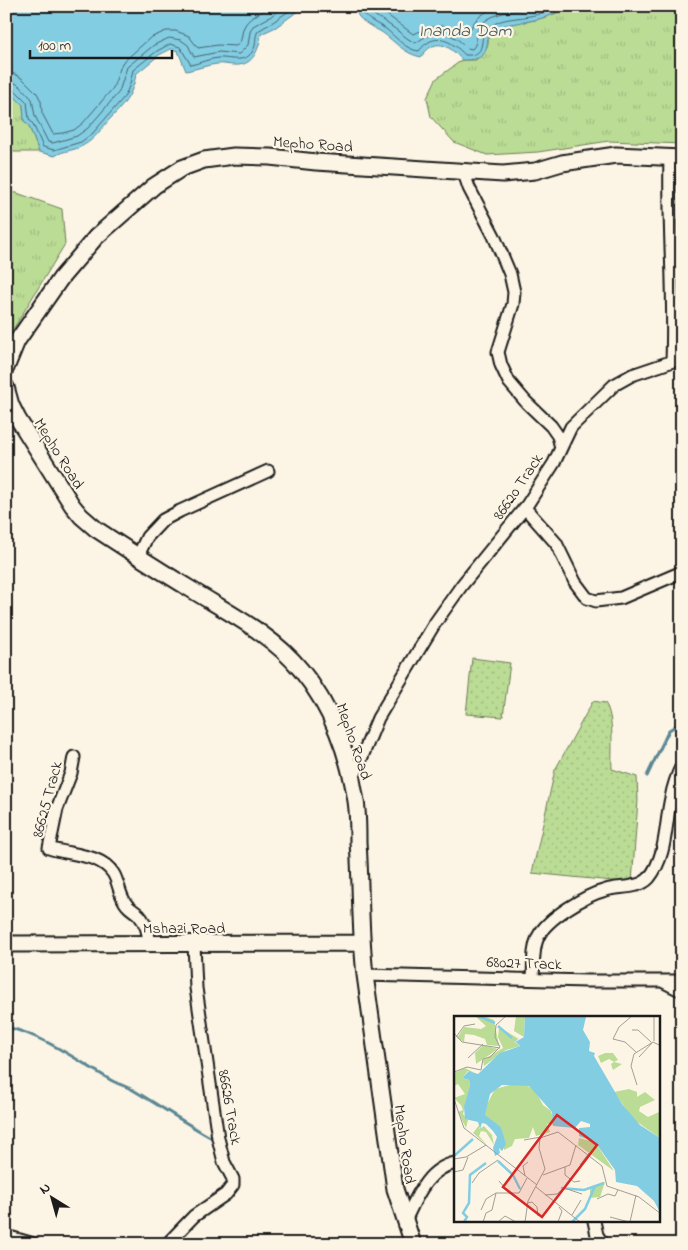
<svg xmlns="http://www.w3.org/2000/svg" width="688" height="1250" font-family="'Indie Flower',sans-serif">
	<defs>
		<pattern id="grass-tufts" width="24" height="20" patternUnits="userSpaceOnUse" patternTransform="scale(1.25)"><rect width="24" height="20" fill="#bbdc95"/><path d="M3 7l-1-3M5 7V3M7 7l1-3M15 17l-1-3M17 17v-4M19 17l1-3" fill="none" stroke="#a0bc80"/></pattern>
		<pattern id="garden-dots" width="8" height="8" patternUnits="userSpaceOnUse" patternTransform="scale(1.25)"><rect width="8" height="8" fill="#bbdc95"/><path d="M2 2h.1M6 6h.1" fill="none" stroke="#a0bc80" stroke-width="1.8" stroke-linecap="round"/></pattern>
	</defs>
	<rect width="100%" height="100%" fill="#fcf5e5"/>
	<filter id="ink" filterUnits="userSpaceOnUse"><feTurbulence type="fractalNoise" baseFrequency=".02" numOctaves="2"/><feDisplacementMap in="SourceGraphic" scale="10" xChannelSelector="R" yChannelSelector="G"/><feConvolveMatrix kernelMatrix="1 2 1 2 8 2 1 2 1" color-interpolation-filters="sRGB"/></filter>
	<g filter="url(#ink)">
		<path fill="url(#grass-tufts)" stroke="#6c7c58" d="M570,6H679L682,8V144L609,141L538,152L487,155L454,142L431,117L427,98L436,79L462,60H476L488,45V34C503,24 511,24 529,21C542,19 559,13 570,6Z
			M6,90L13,95L23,105L24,121L29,126L39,152H6Z
			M6,192L17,193L62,209L65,244L6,341Z"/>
		<path fill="url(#garden-dots)" stroke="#6c7c58" d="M472,658L510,663L503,717L466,714Z
			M593,701L605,703C615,717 611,752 612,769L637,777L638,800L632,883L532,873L555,770Z"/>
		<path fill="#83cde3" stroke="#5a8693" d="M6,6H305L276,27L261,34C259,50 253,67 233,65C228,65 223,63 217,64C207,65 197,69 186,71L178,51L171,49L159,55L136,74C133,95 123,106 109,120C101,129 95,139 84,145C75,151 63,150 55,156L39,152L29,126L24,121L23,105L13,95L6,90Z
			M354,6H570C559,13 542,19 529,21C511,24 503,24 488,34C487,55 484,60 462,60C448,44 435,37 421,57C405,54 395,42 383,33C375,28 366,25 359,17C357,14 355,10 354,6Z"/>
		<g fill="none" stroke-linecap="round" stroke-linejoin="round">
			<path stroke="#45636c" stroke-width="1" d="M359,6C360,8 361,12 363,13C369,21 378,24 386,29C396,37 406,50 419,51C434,31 451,40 465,55C485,56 480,45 484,31C501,17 509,20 529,16C539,15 549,10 559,6
				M366,6C371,15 380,18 388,24C398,30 405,38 415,43C418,42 421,39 425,37C443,30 454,34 467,48L472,49C479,43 474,34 479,27C493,9 521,12 540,6
				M375,6L413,34C440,24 441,22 466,36L469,34C472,18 487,10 502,6
				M6,73L15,74L23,79L37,93L41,101L42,113L53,134L63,133L74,130L83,123L113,88L122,63L150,38L166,31H176L189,36L198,48L218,45L236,46C244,41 240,33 245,25C251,15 263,13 271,6
				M6,80L12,81L20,86L32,99L35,116L48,142L53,143L77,136L88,128L119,92L127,67L154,45L169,38L181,40L188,45L194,57L219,52L239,54L248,45L250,32L253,26L270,17L284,6
				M6,87L16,91L27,102L29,119L33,124L43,147L54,150L81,142L93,133L125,96L130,84L133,70L157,51L170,44L180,47L191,65C200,63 208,59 218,58C231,57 248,66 255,46C256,41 255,36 258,31L273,22L296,6"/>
			<path stroke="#5a8693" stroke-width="3" d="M647,776L669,730L682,722
				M6,1027C43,1035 77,1060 109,1079C117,1084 126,1086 133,1090C160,1106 185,1123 212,1138"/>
			<defs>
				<path id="street" d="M670,157C668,225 675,292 672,360
					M561,448L571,427L614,385L632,375L682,358
					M525,508L556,543L575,582L587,598L596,601L621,598L682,572
					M138,556L147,537L163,520L180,511L268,471
					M74,757L71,773L57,809L49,848C68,855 100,853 113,873C119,882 119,896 127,905C130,909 135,911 139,915C147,924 148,933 149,944
					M352,781L378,718L435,623L462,585L527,505L554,463L561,448L558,436L551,426L526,402L509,382L501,365L498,352L513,304L514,292L510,274L494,236L469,188L463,170
					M365,975L587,981H682
					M533,978C534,965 532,950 538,937C547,918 586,895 606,890C619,886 639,889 649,878C667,856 665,824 671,798C673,787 677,775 682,765
					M664,982L682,991
					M405,1221C416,1198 427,1168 456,1163
					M594,1221L597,1235L603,1244
					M6,1236L34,1244
					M167,1244L194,1216L226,1194L233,1185V1179L224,1162L218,1138L196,988L194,944"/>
				<path id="secondary" d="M6,368L17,341L61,278L96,237L154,186L182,168L204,160L234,156L270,157L316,162L503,174L535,171L562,163L616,155L682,158
					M6,387L11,405L18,419L72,505L81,516L96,529C128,550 159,570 192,590C229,613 273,635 301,670C331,706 349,755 356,801C358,814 358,829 358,842C361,886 360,931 365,975L395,1189L413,1244
					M6,944L361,943"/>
			</defs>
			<use href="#street" stroke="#1c1c1c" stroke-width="15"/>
			<use href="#secondary" stroke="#1c1c1c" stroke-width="19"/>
			<use href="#street" stroke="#fcf5e5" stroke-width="11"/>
			<use href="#secondary" stroke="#fcf5e5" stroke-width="15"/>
		</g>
	</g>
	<g text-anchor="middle" stroke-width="4.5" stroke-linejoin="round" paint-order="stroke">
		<g font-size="16" fill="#1c1c1c" stroke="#fcf5e5">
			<text transform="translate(313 143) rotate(4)" y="6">Mepho Road</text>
			<text transform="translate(60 453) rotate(58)" y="6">Mepho Road</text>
			<text transform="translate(517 486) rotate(-56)" y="6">86620 Track</text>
			<text transform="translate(355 741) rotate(71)" y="6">Mepho Road</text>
			<text transform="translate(46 799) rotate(-75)" y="6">86625 Track</text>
			<text x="184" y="933">Mshazi Road</text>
			<text transform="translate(524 962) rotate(2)" y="6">68027 Track</text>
			<text transform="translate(231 1107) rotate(80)" y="6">86626 Track</text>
			<text transform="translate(406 1144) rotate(82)" y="6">Mepho Road</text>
		</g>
		<g font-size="18" font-style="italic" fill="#405a62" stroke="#fcf5e5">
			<text x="465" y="36">Inanda Dam</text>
		</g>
	</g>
	<g transform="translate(454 1016)">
		<rect width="206" height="206" fill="#fcf5e5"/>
		<path d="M11,52L21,57L14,55L8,62L15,64L16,69L9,98L14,104L12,112L4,96L9,94L7,89L0,82L11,78L4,68L0,70V57ZM60,68L72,69L81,74L89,89L97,95L100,106L99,109L93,108L96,116L82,120L79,111L75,122L61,123L58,130L50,134L47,111L31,100L30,94L41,73ZM26,108L25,113L30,110L38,119L40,129L32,116L27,115L25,120L33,129L19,117ZM125,122L141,126L160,155L124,129ZM151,166L146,181L136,182V172Z" fill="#bbdc95"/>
		<path d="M7,0L32,1L40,4L45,30L33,29L31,23L20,19L11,18L10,26L3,22L10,11L27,13L32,10L22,1ZM62,0H71L70,21L60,15ZM45,11L65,23L60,25L66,30L52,34L30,50L29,44L49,32L44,21ZM29,29L44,33L22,48L21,37ZM151,37H159L164,44L160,46L168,48L159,54L157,48L160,46L155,43L147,47L144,40ZM175,73L183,76V81L191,76L201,84L186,91L185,95L194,101L205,96L206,122L179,103L160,76Z" fill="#bbdc95"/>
		<path d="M71,0H154L132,1L129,14L136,26L135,35L141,37L140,40L168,88L186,109L206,122V196L200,185L183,170L162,166L161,154L141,126L125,120V112L136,111V108L127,105L121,112L99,110L98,96L75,70L48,69L36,78L31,99L47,111L52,128L48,135L45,132L46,137L41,140L39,132L43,121L39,115L32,108L28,107L26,113L24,106L11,103L10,91L16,69L15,64L8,62L15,55L24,58L46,37L66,30L58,22L63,25L70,21Z" fill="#83cde3"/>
		<path fill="none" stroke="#83cde3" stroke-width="2.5" d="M24,0L41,7M44,10L58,22M0,140L19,123M44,145L59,159L66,173M107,172L130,174L150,167M10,206L13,201L9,197L15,187L16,159L32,147M118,206L131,193L141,170"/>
		<path fill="none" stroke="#a29e95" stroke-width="1" d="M178,0L165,11L159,23L171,26L182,36M200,0V25M178,14H184L197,26M0,17L8,26L46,32M2,21L10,10L21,8M185,41L198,27M14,42L29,28M0,56L13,51L27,54L29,43L36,41L46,31L41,21L42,9L52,0M183,69L177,50L180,38L199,26L207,30M0,83L10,112L83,169M70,124L87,121M0,143L12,141L32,129M126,149L135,137M111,151V159L120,166L126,165M0,156L9,154L14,141M89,159L116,149L122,129M71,160L69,150L74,146M45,165L56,178M18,167L25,157L44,144M82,171L126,206M91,179L103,178L110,172L128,178M143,183L154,178L161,180L164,174M73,187L78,186L83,191L84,200M27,194L32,183L42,177H65L73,162M118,199L127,184M156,201L175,206M29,206L32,197L38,194L42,177M44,206L51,200L62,206M71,206L74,185L91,153L85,132L86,122L104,116L148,150L153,170L185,181L207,198M104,206L108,195L105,191M176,206L182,179"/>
		<path fill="#d62828" fill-opacity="0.15" stroke="#d62828" stroke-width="2.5" d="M103,99L143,129L88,201L49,171Z"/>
		<rect width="206" height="206" fill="none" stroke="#1c1c1c" stroke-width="2.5"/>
	</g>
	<rect width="688" height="1250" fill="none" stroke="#fcf5e5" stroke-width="25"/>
	<rect x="12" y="12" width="663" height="1225" fill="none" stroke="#1c1c1c" stroke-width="2" filter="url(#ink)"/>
	<g transform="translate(52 1198) rotate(323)" stroke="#fcf5e5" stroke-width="4" paint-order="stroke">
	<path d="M0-4L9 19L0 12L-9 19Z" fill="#1c1c1c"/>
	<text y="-8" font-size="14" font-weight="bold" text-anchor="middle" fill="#1c1c1c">N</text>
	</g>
	<path d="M30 50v8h142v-8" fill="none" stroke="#1c1c1c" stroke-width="2.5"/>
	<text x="38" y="50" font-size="15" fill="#1c1c1c" stroke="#fcf5e5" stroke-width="4" paint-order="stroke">100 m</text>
</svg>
